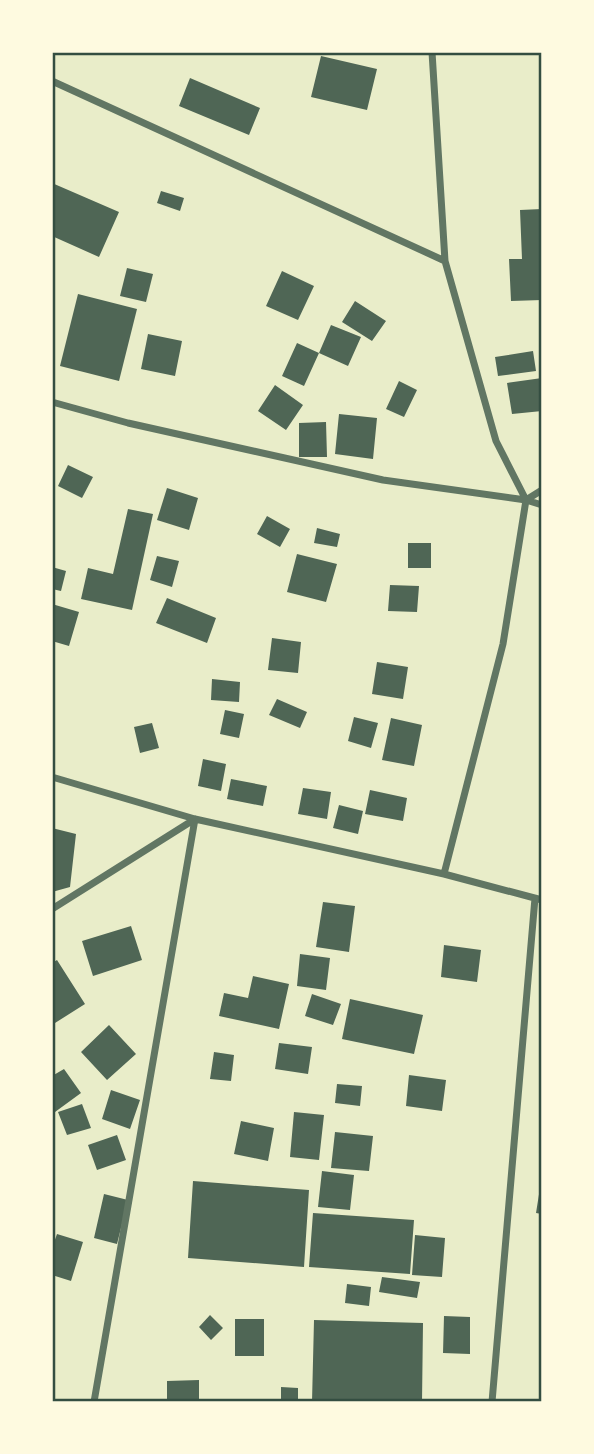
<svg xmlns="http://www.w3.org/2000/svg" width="594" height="1454" font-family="'Public Sans',sans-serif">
	<rect width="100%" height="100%" fill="#e9edc9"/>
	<path fill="#4f6655" d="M321,56L377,69L367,110L311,97Z
		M190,78L260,108L249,135L179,106Z
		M52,183L119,212L99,257L52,236Z
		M161,191L184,198L180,211L157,203Z
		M542,209V300L511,301L509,259H522L520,210Z
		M127,268L153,274L146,302L120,296Z
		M282,271L314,286L298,320L266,306Z
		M78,294L137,309L119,381L60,366Z
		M355,301L386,321L372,341L342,322Z
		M331,325L361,337L348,366L319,353Z
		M148,334L182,341L175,376L141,369Z
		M297,343L319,353L304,386L282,376Z
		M533,351L536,371L498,376L495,357Z
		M542,378V411L512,414L507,383Z
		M399,381L417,390L404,417L386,409Z
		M275,385L303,405L286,430L258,411Z
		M339,414L377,418L373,459L335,454Z
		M326,422L327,457H299V423Z
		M68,465L93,477L82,498L58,486Z
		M167,488L198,498L189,530L157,520Z
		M128,509L153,514L132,610L81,599L88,568L113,574Z
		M267,516L290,529L280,547L257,534Z
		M317,528L340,534L337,547L314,543Z
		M408,543H431V568H408Z
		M297,554L337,564L326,602L287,592Z
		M157,556L179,561L172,587L150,580Z
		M52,567L66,571L61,591L52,589Z
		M390,585L419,586L417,612L388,611Z
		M167,598L216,618L207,643L156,623Z
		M52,604L79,612L69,646L52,641Z
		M272,638L301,642L298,673L268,670Z
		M377,662L408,667L403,699L372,694Z
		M212,679L240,682L239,702L211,700Z
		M277,699L307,712L300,728L269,715Z
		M225,710L244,714L239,738L220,734Z
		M354,717L378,723L371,748L348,741Z
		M391,718L422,725L414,766L382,760Z
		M152,723L159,748L140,753L134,727Z
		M203,759L226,764L221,791L198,786Z
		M231,779L267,786L263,806L227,799Z
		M303,788L331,792L327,819L298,814Z
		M370,790L407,798L403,821L365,814Z
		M339,805L363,811L358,834L333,828Z
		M52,828L76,834L70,887L52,892Z
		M323,902L355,906L349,952L316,947Z
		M131,926L142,960L93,976L82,941Z
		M444,945L481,950L477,982L441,977Z
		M300,954L330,958L326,990L297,986Z
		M57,960L85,1004L55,1023L52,1019V963Z
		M253,976L289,984L279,1029L219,1016L224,993L248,998Z
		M312,994L341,1004L333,1025L305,1016Z
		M350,999L423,1015L414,1054L342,1039Z
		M109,1025L136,1054L107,1080L81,1052Z
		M279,1043L312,1047L308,1074L275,1069Z
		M214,1052L234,1055L231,1081L210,1079Z
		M64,1069L81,1093L55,1112L52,1109V1076Z
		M409,1075L446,1080L442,1111L406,1106Z
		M337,1084L362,1086L360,1106L335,1103Z
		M111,1090L140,1100L130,1129L102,1119Z
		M82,1104L91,1128L67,1135L58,1112Z
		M294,1112L324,1115L319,1160L290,1157Z
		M241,1121L274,1128L268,1161L234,1154Z
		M335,1132L373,1136L369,1171L331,1168Z
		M117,1135L126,1160L97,1170L88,1145Z
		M322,1171L354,1175L350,1210L318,1207Z
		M193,1181L309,1190L304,1267L188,1258Z
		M540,1188H542V1214L536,1213Z
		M104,1194L128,1200L117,1244L94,1238Z
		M313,1213L414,1220L410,1274L309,1267Z
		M57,1234L83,1242L71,1281L52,1275V1248Z
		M415,1235L445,1238L442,1277L412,1275Z
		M382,1277L420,1282L417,1298L379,1292Z
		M347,1284L371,1287L369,1306L345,1303Z
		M210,1315L223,1328L211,1340L199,1327Z
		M444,1316L470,1317V1354L443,1353Z
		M235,1319H264V1356H235Z
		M314,1320L423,1323L422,1402H312Z
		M199,1380V1402H167V1381Z
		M281,1387L298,1388V1402H281Z"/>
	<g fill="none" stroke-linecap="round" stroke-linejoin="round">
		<path stroke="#617663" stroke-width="7" d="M432,52L445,261L496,441L526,500L503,644L444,874
			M52,81L445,261
			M52,402L128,423L383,480L526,500L542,490
			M526,500L542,505
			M52,777L195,819L444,874L542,900
			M52,909L195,819
			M94,1402L195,819
			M492,1402L535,898"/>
	</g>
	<rect width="594" height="1454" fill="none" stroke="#fefae0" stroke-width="108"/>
	<rect x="54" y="54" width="486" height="1346" fill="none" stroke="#344e41" stroke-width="2.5"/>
</svg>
